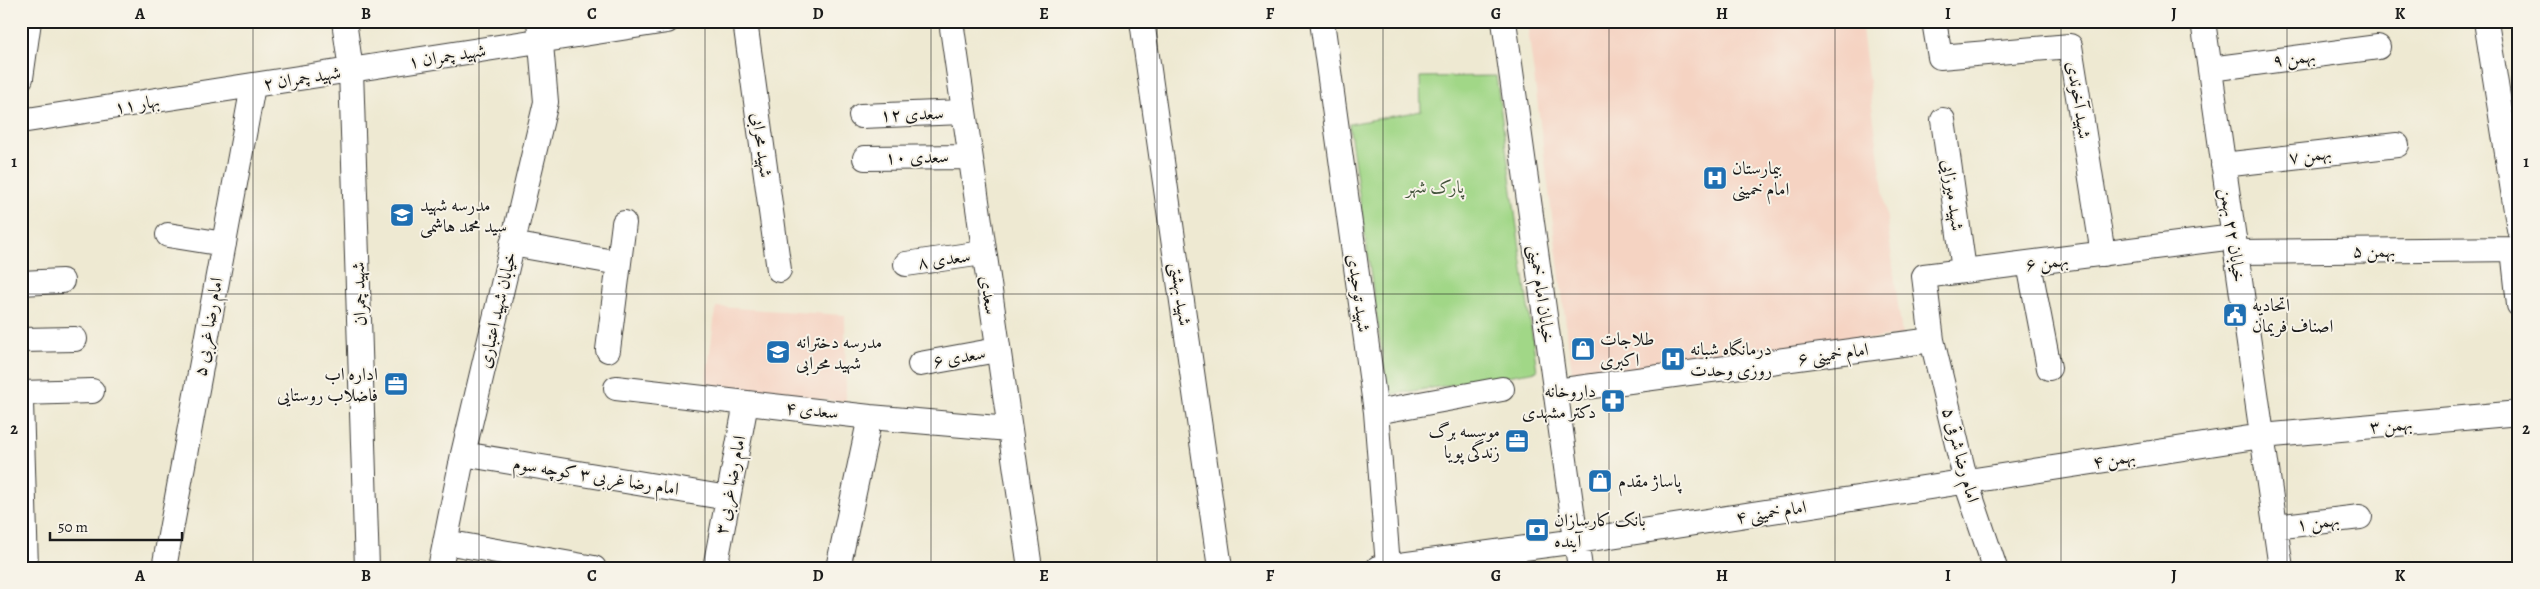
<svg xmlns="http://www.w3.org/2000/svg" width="2540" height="589" font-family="Alegreya,Amiri,serif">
	<rect width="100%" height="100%" fill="#f7f3e8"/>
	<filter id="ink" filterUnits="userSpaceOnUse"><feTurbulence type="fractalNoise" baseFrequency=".02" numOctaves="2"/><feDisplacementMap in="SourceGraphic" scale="10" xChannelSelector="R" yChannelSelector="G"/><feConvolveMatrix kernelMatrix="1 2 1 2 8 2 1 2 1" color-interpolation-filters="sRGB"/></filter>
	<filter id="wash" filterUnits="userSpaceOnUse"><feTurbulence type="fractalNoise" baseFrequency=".0096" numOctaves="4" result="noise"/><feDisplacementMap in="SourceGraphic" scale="20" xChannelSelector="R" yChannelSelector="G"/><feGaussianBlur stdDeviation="1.12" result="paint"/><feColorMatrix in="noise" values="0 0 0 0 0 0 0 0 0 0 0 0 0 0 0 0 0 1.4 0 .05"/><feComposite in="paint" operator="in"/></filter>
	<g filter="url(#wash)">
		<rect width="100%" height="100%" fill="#eee9d2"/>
		<path fill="#f5d3c2" d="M1527,21H1861L1902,335L1573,379Z
			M716,307L845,315L846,402L705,389Z"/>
		<path fill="#a1d787" stroke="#5e7a52" d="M1496,76L1537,371L1388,395L1349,124L1421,111L1420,77Z"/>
	</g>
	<g filter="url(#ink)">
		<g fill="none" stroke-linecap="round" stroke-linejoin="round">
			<defs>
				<path id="minor" d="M344,21L351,70L367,568
					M745,21L779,270
					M951,21L1030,568
					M1142,21L1220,568
					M1322,21L1376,412L1388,566
					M1504,21L1580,568
					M1934,21L1940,57L2070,46L2103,254
					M2203,21L2281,568
					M2486,21L2519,229
					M2210,69L2378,47
					M21,78L29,21
					M861,116L963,112
					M1943,120L1964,270
					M21,121L667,21
					M865,158L969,157
					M2223,165L2397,145
					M168,235L224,244
					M512,244L619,263
					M2513,249L2519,305
					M2236,252L2519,249
					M906,264L983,253
					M2029,264L2049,368
					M21,283L62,281
					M21,340L75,339
					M608,350L624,223
					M920,364L997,350
					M616,388L870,417L1009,429
					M1556,391L1932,340
					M21,393L92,391
					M21,402L26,568
					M1376,412L1502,389
					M463,454L728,498
					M2275,527L2360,517
					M445,542L594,568
					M164,568L253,86
					M440,568L463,454L546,102L539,21
					M715,568L746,403
					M838,568L870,417
					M1378,568L1577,541L2262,436L2519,413
					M1995,568L1966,482L1932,340L1924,276L2234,237"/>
			</defs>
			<use href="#minor" stroke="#3c3b37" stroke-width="26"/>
			<use href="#minor" stroke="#fff" stroke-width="24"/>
		</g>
	</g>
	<path fill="none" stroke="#1c1c1c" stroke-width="1" stroke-opacity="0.55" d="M253,21V568M479,21V568M705,21V568M931,21V568M1157,21V568M1383,21V568M1609,21V568M1835,21V568M2061,21V568M2287,21V568M21,294H2519"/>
	<defs>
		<symbol id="hospital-square" viewBox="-11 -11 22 22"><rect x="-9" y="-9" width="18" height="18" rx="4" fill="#1f6fb2" stroke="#f7f3e8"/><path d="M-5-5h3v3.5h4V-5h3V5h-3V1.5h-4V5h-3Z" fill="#fff"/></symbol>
		<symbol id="school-square" viewBox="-11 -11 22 22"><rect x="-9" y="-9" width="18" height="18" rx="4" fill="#1f6fb2" stroke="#f7f3e8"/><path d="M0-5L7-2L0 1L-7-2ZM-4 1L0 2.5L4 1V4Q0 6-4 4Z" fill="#fff"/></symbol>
		<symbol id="civic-square" viewBox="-11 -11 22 22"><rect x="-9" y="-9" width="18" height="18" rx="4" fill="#1f6fb2" stroke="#f7f3e8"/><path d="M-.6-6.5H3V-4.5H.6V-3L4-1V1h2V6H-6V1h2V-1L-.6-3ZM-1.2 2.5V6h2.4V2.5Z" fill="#fff"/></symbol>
		<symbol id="shop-square" viewBox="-11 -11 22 22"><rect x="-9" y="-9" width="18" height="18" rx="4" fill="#1f6fb2" stroke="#f7f3e8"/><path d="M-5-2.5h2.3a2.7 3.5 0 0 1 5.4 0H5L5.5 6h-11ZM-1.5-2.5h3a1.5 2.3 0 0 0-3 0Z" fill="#fff"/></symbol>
		<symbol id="office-square" viewBox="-11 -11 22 22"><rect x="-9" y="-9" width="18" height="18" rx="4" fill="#1f6fb2" stroke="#f7f3e8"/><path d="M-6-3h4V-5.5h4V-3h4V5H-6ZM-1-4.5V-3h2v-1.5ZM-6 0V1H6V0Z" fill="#fff"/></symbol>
		<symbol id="pharmacy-square" viewBox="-11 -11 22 22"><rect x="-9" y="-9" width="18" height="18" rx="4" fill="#1f6fb2" stroke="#f7f3e8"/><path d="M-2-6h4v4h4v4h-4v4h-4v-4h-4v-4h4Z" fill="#fff"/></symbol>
		<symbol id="bank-square" viewBox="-11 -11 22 22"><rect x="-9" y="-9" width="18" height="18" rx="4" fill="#1f6fb2" stroke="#f7f3e8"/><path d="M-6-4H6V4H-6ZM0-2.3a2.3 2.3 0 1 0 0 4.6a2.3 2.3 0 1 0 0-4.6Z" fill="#fff"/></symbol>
	</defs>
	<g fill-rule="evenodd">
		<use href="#hospital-square" x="1701" y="164" width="28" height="28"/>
		<use href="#school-square" x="388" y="201" width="28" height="28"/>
		<use href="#civic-square" x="2221" y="301" width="28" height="28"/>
		<use href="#shop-square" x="1569" y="335" width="28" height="28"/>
		<use href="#school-square" x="764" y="338" width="28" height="28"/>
		<use href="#hospital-square" x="1659" y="345" width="28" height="28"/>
		<use href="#office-square" x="382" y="370" width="28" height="28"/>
		<use href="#pharmacy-square" x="1599" y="387" width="28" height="28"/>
		<use href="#office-square" x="1503" y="427" width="28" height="28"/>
		<use href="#shop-square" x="1586" y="467" width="28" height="28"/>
		<use href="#bank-square" x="1523" y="516" width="28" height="28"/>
	</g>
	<g text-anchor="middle" stroke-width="4" stroke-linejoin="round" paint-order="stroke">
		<g font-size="18" fill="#1c1c1c" stroke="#f7f3e8">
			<text transform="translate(447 56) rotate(-9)" y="6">شهید چمران ۱</text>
			<text transform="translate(2294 58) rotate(-7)" y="6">بهمن ۹</text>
			<text transform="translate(302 78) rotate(-9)" y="6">شهید چمران ۲</text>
			<text transform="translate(2079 100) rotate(81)" y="6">شهید آخوندی</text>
			<text transform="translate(137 104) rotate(-9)" y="6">بهار ۱۱</text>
			<text transform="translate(912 114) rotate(-2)" y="6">سعدی ۱۲</text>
			<text transform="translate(762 145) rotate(82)" y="6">شهید محرابی</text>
			<text transform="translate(2310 155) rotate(-7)" y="6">بهمن ۷</text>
			<text transform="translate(917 157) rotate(-1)" y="6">سعدی ۱۰</text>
			<text transform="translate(1953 195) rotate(82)" y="6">شهید میرزایی</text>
			<text transform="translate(2233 235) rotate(82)" y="6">خیابان ۲۲ بهمن</text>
			<text x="2374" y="257">بهمن ۵</text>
			<text transform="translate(944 259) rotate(-8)" y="6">سعدی ۸</text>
			<text transform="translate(2047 262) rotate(-7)" y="6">بهمن ۶</text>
			<text transform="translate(1359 293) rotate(82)" y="6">شهید توحیدی</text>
			<text transform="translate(359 294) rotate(-92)" y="6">شهید چمران</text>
			<text transform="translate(1181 294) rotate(82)" y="6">شهید بهشتی</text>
			<text transform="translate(1542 294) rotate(82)" y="6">خیابان امام خمینی</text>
			<text transform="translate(989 295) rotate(82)" y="6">سعدی</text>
			<text transform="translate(497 310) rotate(-77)" y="6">خیابان شهید اعتباری</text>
			<text transform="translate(208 327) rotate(-80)" y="6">امام رضا غربی ۵</text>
			<text transform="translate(1833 354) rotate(-8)" y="6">امام خمینی ۶</text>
			<text transform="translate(959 357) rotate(-10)" y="6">سعدی ۶</text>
			<text transform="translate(812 410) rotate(6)" y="6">سعدی ۴</text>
			<text transform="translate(2391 425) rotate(-5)" y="6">بهمن ۳</text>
			<text transform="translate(1961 455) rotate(75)" y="6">امام رضا شرقی ۵</text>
			<text transform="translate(2114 459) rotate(-9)" y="6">بهمن ۴</text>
			<text transform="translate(596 476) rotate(9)" y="6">امام رضا غربی ۳ کوچه سوم</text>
			<text transform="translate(730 485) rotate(-79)" y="6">امام رضا غربی ۳</text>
			<text transform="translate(1771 512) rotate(-9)" y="6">امام خمینی ۴</text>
			<text transform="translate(2318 522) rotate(-7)" y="6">بهمن ۱</text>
		</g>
		<g font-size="18" fill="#1c1c1c" stroke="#f7f3e8" text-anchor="start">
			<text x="1732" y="174">بیمارستان<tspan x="1732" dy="21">امام خمینی</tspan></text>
			<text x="420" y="211">مدرسه شهید<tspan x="420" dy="21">سید محمد هاشمی</tspan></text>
			<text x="2252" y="311">اتحادیه<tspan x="2252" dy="21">اصناف فریمان</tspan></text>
			<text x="1600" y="345">طلاجات<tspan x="1600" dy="21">اکبری</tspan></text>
			<text x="796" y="348">مدرسه دخترانه<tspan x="796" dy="21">شهید محرابی</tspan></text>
			<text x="1690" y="355">درمانگاه شبانه<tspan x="1690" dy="21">روزی وحدت</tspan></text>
			<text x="378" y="380" text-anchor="end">اداره اب<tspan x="378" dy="21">فاضلاب روستایی</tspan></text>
			<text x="1596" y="397" text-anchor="end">داروخانه<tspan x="1596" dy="21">دکتر مشهدی</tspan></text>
			<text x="1500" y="437" text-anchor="end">موسسه برگ<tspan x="1500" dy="21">زندگی پویا</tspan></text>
			<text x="1618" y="487">پاساژ مقدم</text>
			<text x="1554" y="526">بانک کارسازان<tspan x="1554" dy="21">آینده</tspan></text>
		</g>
		<g font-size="18" fill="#44543c" stroke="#f7f3e8">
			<text x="1435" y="193">پارک شهر</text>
		</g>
	</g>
	<rect width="2540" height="589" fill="none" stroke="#f7f3e8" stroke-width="55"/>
	<path d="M50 532v8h132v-8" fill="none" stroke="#1c1c1c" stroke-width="2.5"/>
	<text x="58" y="532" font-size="15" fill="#1c1c1c" stroke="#f7f3e8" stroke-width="4" paint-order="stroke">50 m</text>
	<rect x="28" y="28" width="2484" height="534" fill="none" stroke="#1c1c1c" stroke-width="2"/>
	<g font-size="16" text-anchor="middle" font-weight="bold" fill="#1c1c1c">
		<text x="140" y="19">A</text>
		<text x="366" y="19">B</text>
		<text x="592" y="19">C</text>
		<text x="818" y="19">D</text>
		<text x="1044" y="19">E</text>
		<text x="1270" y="19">F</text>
		<text x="1496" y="19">G</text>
		<text x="1722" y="19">H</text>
		<text x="1948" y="19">I</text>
		<text x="2174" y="19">J</text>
		<text x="2400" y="19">K</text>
		<text x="14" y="167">1</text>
		<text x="2526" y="167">1</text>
		<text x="14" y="434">2</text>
		<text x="2526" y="434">2</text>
		<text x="140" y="581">A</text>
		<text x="366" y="581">B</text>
		<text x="592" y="581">C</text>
		<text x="818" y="581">D</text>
		<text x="1044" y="581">E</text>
		<text x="1270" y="581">F</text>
		<text x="1496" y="581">G</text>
		<text x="1722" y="581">H</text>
		<text x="1948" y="581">I</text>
		<text x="2174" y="581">J</text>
		<text x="2400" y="581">K</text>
	</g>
</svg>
